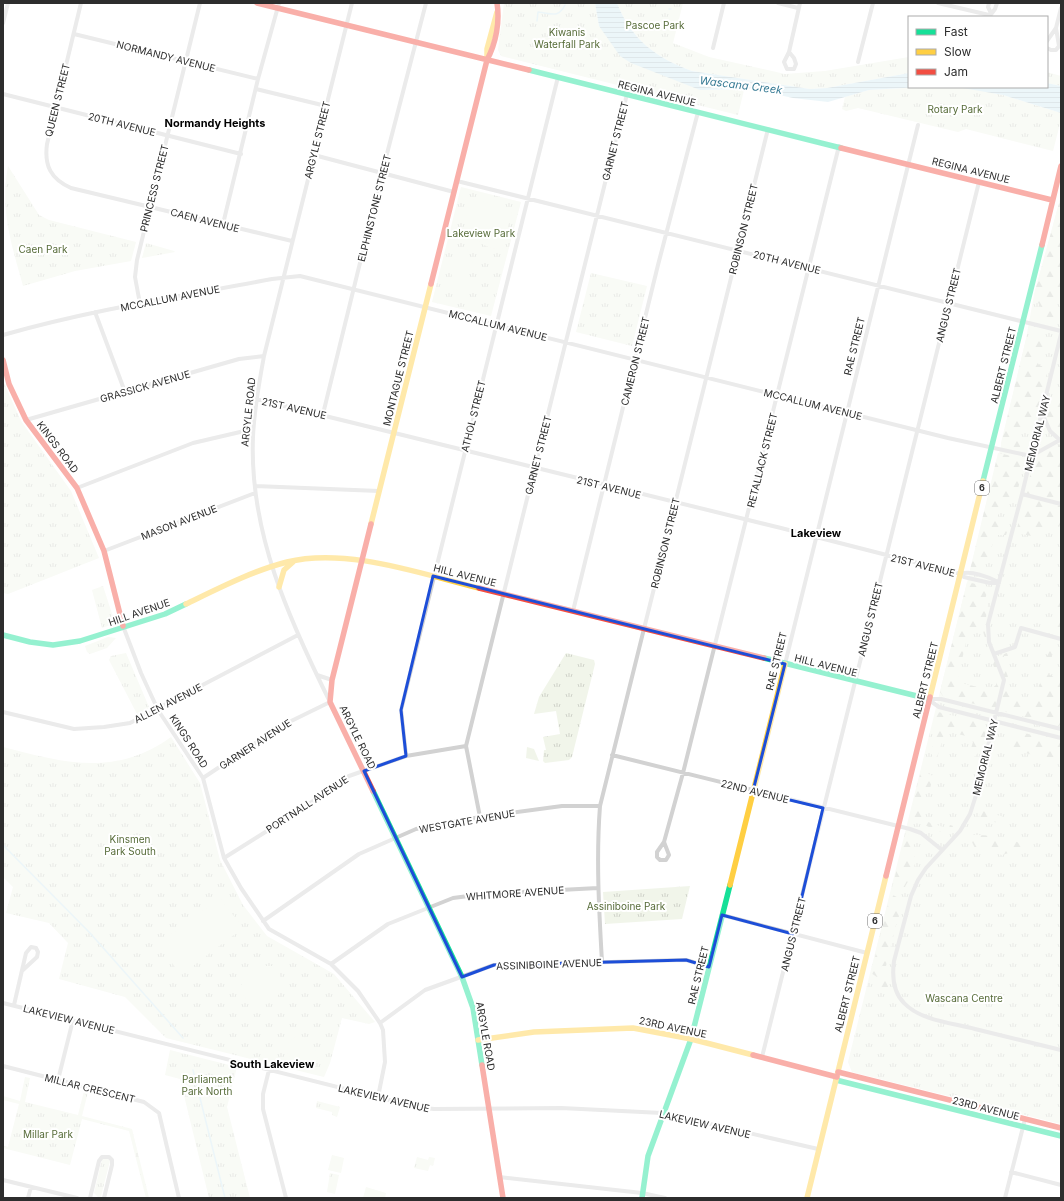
<svg xmlns="http://www.w3.org/2000/svg" width="1064" height="1201" font-family="Inter,sans-serif">
	<defs>
		<pattern id="grass-tufts" width="24" height="20" patternUnits="userSpaceOnUse"><rect width="24" height="20" fill="#f1f5ea"/><path d="M3 7l-1-3M5 7V3M7 7l1-3M15 17l-1-3M17 17v-4M19 17l1-3" fill="none" stroke="#cfd2c9"/></pattern>
		<pattern id="forest-firs" width="22" height="20" patternUnits="userSpaceOnUse"><rect width="22" height="20" fill="#f1f5ea"/><path d="M5 1l3.5 6h-7zM16 11l3.5 6h-7z" fill="#cfd2c9"/></pattern>
		<pattern id="water-rules" width="6" height="5" patternUnits="userSpaceOnUse"><rect width="6" height="5" fill="#d6ebf2"/><path d="M0 2.5h6" fill="none" stroke="#b8cad0"/></pattern>
	</defs>
	<rect width="100%" height="100%" fill="#fff"/>
	<path fill="url(#grass-tufts)" d="M504,3H595L599,26L700,90H744L738,115L501,56L498,50Z
		M617,3H683L673,43L709,57L785,74L825,71L909,57V73L827,88L810,89L692,71C656,58 631,39 617,3Z
		M1047,72L1061,76V86L1047,83Z
		M921,87L969,88L1003,95L1061,113V120L1053,151L966,129L958,132L858,108L846,111L842,109L845,97L869,90Z
		M8,166L39,215L49,220L136,242L131,261L75,271L23,286C11,242 0,211 8,166Z
		M461,187L521,202L491,316L432,302Z
		M1061,196V1124L852,1072L848,1062L1001,446L1026,339L1034,295Z
		M146,243L174,251L175,252L142,258Z
		M591,273L647,286L632,346L576,332Z
		M3,381L21,421L71,491L99,558L8,594L3,593Z
		M103,586L114,620L113,624L102,628L92,590Z
		M108,637L116,638L107,648L90,654L87,652L85,646Z
		M126,653L149,707L147,710L137,714L109,660L111,656Z
		M566,653L594,660L595,664L572,757L569,760L545,763L543,761L544,750H546L543,737L560,734L556,711L534,714L539,697Z
		M171,737L200,783L220,860L243,905L267,936L334,974L375,1022L369,1024L342,1018L330,1063L324,1077L166,1038L125,997L59,979L68,943L49,923L6,913L13,887L3,877V747C64,763 116,777 171,737Z
		M527,747L534,749L539,761L526,758Z
		M690,886L682,919L605,924L603,892Z
		M170,1050L237,1067L227,1107L250,1198H209L180,1079L165,1075Z
		M25,1077L30,1078L25,1102L78,1115L84,1091L88,1092L82,1116L132,1129L149,1198H146L129,1131L82,1119L70,1165L3,1148V1146L8,1147L19,1104L3,1100V1096L20,1101Z
		M317,1101L340,1107L337,1117L332,1115V1112L316,1108Z
		M417,1157L428,1160L429,1157L435,1158L433,1166L430,1165L428,1171L414,1168Z
		M107,1158L110,1161L101,1196L99,1198L94,1193L102,1159Z
		M330,1173L339,1175L335,1194L327,1192Z"/>
	<path fill="url(#forest-firs)" fill-rule="evenodd" d="M1061,196V300H1057L1055,320L1046,317L1034,295Z
		M1039,335L1050,338L1036,360L1039,365L1048,369L1034,425H1024L1018,434L1021,451L1001,446V443L1026,339Z
		M1051,400L1061,403V526L1046,523L1042,538L1016,533L1033,464L1044,453L1059,446L1061,440L1050,425L1046,413Z
		M998,453L1016,457L1024,464L1015,501H1003L997,518L1009,526L1006,535H996L982,573L970,570Z
		M967,582L989,587L985,599L988,606L984,628L990,651L998,656L1007,653L1008,656H1004C1002,672 1013,676 1008,695L1036,701L1051,639L1055,640L1048,674L1061,681V726L943,696L940,692ZM974,627L982,628L997,677L996,685L990,690L957,682L968,633Z
		M1061,588V632L1051,629Z
		M938,712L984,723L987,729L983,748L974,757L967,756V752H970L973,742L970,741V737L950,732L948,736L944,735L937,758L932,755L933,726L936,713Z
		M1021,732L1061,743V761L1007,749L997,744L999,738L1013,739Z
		M921,770L933,776L929,793L923,788L921,799L922,820L946,828H949L950,825L953,826L950,832C936,834 929,824 915,823L910,818Z
		M980,810L1011,819L1008,825L981,819L979,816Z
		M906,832L912,837C915,849 917,862 912,874C910,881 905,883 904,891L895,888L893,895L904,901L896,925L886,966H881L887,974L888,988L882,990L877,977L871,973Z
		M974,835C992,834 1012,840 1029,846V848L1001,855C993,847 988,848 977,852L972,842Z"/>
	<path fill="#f1f5ea" d="M472,199L509,208L512,212L502,249C476,250 457,223 472,199Z
		M467,249L473,264L467,274V292H459C447,280 451,263 460,251Z
		M220,898L243,928L181,975L158,944Z
		M262,966H272L280,975C281,981 282,989 279,994C270,1010 248,1008 241,991C242,977 248,971 262,966Z
		M300,1036C311,1039 324,1057 314,1066C304,1070 291,1062 287,1053C286,1044 290,1037 300,1036Z
		M332,1155L344,1158L341,1173L328,1170Z
		M366,1187L386,1193L385,1198H363Z"/>
	<path fill="url(#water-rules)" d="M595,3H617C631,39 656,58 692,71L810,89L827,88L909,73V87H921L869,90L828,102L793,98L751,89L700,90L631,63L620,56L599,26Z
		M1047,83L1061,86V113L1003,95L957,87H1047Z"/>
	<g fill="none" stroke-linecap="round" stroke-linejoin="round">
		<path stroke="#d6ebf2" stroke-width="1.5" d="M669,9H671
			M537,21L538,12C551,13 558,19 565,5
			M3,845L90,933L183,1038
			M193,1070L225,1198"/>
		<path stroke="#d2d2d2" stroke-width="4" d="M81,3L47,144C44,166 51,179 71,188L292,241
			M778,3L798,8
			M938,3L989,15
			M989,3L988,7L991,13
			M989,17L995,9L997,3
			M3,23L8,3
			M74,34L258,79
			M1047,41L1056,28L1061,8
			M713,48L724,3
			M1047,48L1051,50H1056L1059,46L1056,28
			M789,52L794,58L796,64L794,69H787L784,62L789,52L800,3
			M858,62L873,3
			M256,89L326,106
			M3,94L241,154
			M314,155L454,192
			M457,181L1061,331
			M223,224L258,79L279,3
			M140,304L135,277L137,260L200,3
			M95,312L125,392
			M1061,334L1022,494L988,624L989,642L1004,680L977,792L970,814L960,831L926,868L918,880L911,896L894,961C892,976 893,992 904,1003C921,1021 953,1023 975,1029C1004,1036 1032,1043 1061,1050
			M3,335C91,310 182,296 272,279L300,276L948,438L1031,456L1058,441
			M256,399L781,528L961,574L964,577L990,583H999
			M1042,413L1050,431L1061,441
			M323,414L382,173L426,3
			M26,420L239,359L264,356
			M255,486L379,491
			M77,488L193,443L253,429
			M1022,494L1061,504
			M104,551L255,493
			M961,574C970,570 989,577 998,582
			M573,611L658,265L698,112
			M123,626L141,673L158,710L203,778L224,858L241,888L269,929L331,964L358,991L380,1023L383,1030L385,1062L378,1097
			M994,654L1015,647L1021,628L1061,639
			M785,664L918,125
			M317,675L332,680
			M929,699H941L1061,729
			M929,700L939,707L1061,738
			M3,712L74,729L104,727L130,723L298,635
			M612,755L910,829L921,833L942,850
			M406,756L401,710L558,77
			M203,778L281,726L330,702C289,619 249,532 253,437C254,410 259,383 264,356L352,3
			M480,817L466,746L627,94
			M664,842L669,855L666,860H660L657,857V852L664,842L683,773L839,146
			M224,858L299,811L349,776L406,756L466,746
			M722,915L867,953
			M263,921L359,854L416,829L480,817L562,806H600
			M602,962C599,910 596,858 600,806L768,129
			M331,964L388,924L453,898L484,894L598,888
			M3,1003L417,1107L434,1109L561,1108L662,1113L818,1149
			M14,1005L26,953L31,947L36,948L38,952L37,957L23,970
			M380,1023L425,990L494,965L686,960L709,967
			M762,1057L979,182
			M3,1066L144,1102L159,1113L179,1198
			M269,1070L263,1094V1109L286,1198
			M58,1080L73,1020
			M1011,1172L1061,1185
			M499,1177L642,1193L665,1198
			M3,1180L77,1198
			M28,1198L31,1187
			M90,1198L99,1161L102,1157H109L112,1160V1165L104,1198
			M1005,1198L1025,1119"/>
		<path stroke="#16e098" stroke-width="5.5" d="M529,70L841,148
			M983,481L1042,245
			M3,635L30,642L53,645L80,641L165,614L186,604
			M764,658L929,699
			M373,791L462,977L473,1008L482,1065
			M836,1080L1061,1136
			M642,1198L648,1156L691,1039L730,885"/>
		<path stroke="#ffcf43" stroke-width="5.5" d="M487,59V49L497,12
			M371,524L431,284
			M279,587L284,570L293,562
			M186,604C219,588 252,571 287,562C346,547 421,574 479,588
			M930,697L983,481
			M730,885L785,664
			M478,1040L534,1032L633,1028L691,1039L753,1055
			M807,1198L886,876"/>
		<path stroke="#f24e42" stroke-width="5.5" d="M257,3L529,70
			M841,148L1052,200
			M1042,245L1061,166
			M431,284L487,60C496,43 500,22 497,3
			M3,360L9,384L26,420L77,488L104,551L123,626
			M371,524L332,680L330,702L373,791
			M479,588L764,658
			M886,876L930,697
			M753,1055L837,1077
			M482,1065L503,1198
			M838,1072L1061,1128"/>
	</g>
	<path d="M0 0H1064V1201H0ZM433,576L785,664L753,791L823,808L793,934L722,915L709,967L686,960L494,965L462,977L364,771L406,756L401,710Z" fill="#fff" fill-opacity=".55" fill-rule="evenodd"/>
	<path fill="none" stroke="#1d4ed8" stroke-width="3" stroke-linejoin="round" d="M433,576L785,664L753,791L823,808L793,934L722,915L709,967L686,960L494,965L462,977L364,771L406,756L401,710Z"/>
	<g text-anchor="middle" stroke-width="4" stroke-linejoin="round" paint-order="stroke">
		<g fill="#fff" stroke="#6c6c6c" stroke-width="1">
			<rect x="975" y="481" width="14" height="14" rx="3"/>
			<rect x="868" y="914" width="14" height="14" rx="3"/>
		</g>
		<g font-size="9" font-weight="bold" fill="#2d2d2d">
			<text x="982" y="491">6</text>
			<text x="875" y="924">6</text>
		</g>
		<g font-size="10" fill="#566b38" stroke="#fff">
			<text x="655" y="29">Pascoe Park</text>
			<text x="567" y="36">Kiwanis<tspan x="567" dy="12">Waterfall Park</tspan></text>
			<text x="955" y="113">Rotary Park</text>
			<text x="481" y="237">Lakeview Park</text>
			<text x="43" y="253">Caen Park</text>
			<text x="130" y="843">Kinsmen<tspan x="130" dy="12">Park South</tspan></text>
			<text x="626" y="910">Assiniboine Park</text>
			<text x="964" y="1002">Wascana Centre</text>
			<text x="207" y="1083">Parliament<tspan x="207" dy="12">Park North</tspan></text>
			<text x="48" y="1138">Millar Park</text>
		</g>
		<g font-size="10" fill="#2d2d2d" stroke="#fff">
			<text transform="translate(166 56) rotate(14)" y="4">NORMANDY AVENUE</text>
			<text transform="translate(657 93) rotate(14)" y="4">REGINA AVENUE</text>
			<text transform="translate(57 100) rotate(-76)" y="4">QUEEN STREET</text>
			<text transform="translate(122 124) rotate(14)" y="4">20TH AVENUE</text>
			<text transform="translate(317 140) rotate(-76)" y="4">ARGYLE STREET</text>
			<text transform="translate(615 141) rotate(-76)" y="4">GARNET STREET</text>
			<text transform="translate(971 170) rotate(14)" y="4">REGINA AVENUE</text>
			<text transform="translate(154 188) rotate(-76)" y="4">PRINCESS STREET</text>
			<text transform="translate(374 208) rotate(-76)" y="4">ELPHINSTONE STREET</text>
			<text transform="translate(205 220) rotate(14)" y="4">CAEN AVENUE</text>
			<text transform="translate(743 229) rotate(-76)" y="4">ROBINSON STREET</text>
			<text transform="translate(787 262) rotate(14)" y="4">20TH AVENUE</text>
			<text transform="translate(170 298) rotate(-11)" y="4">MCCALLUM AVENUE</text>
			<text transform="translate(948 305) rotate(-76)" y="4">ANGUS STREET</text>
			<text transform="translate(498 325) rotate(14)" y="4">MCCALLUM AVENUE</text>
			<text transform="translate(854 346) rotate(-76)" y="4">RAE STREET</text>
			<text transform="translate(635 361) rotate(-76)" y="4">CAMERON STREET</text>
			<text transform="translate(1003 365) rotate(-76)" y="4">ALBERT STREET</text>
			<text transform="translate(398 378) rotate(-76)" y="4">MONTAGUE STREET</text>
			<text transform="translate(145 386) rotate(-16)" y="4">GRASSICK AVENUE</text>
			<text transform="translate(813 404) rotate(14)" y="4">MCCALLUM AVENUE</text>
			<text transform="translate(294 408) rotate(13)" y="4">21ST AVENUE</text>
			<text transform="translate(248 412) rotate(-84)" y="4">ARGYLE ROAD</text>
			<text transform="translate(473 416) rotate(-76)" y="4">ATHOL STREET</text>
			<text transform="translate(1037 433) rotate(-76)" y="4">MEMORIAL WAY</text>
			<text transform="translate(58 447) rotate(53)" y="4">KINGS ROAD</text>
			<text transform="translate(538 455) rotate(-76)" y="4">GARNET STREET</text>
			<text transform="translate(762 460) rotate(-76)" y="4">RETALLACK STREET</text>
			<text transform="translate(609 487) rotate(14)" y="4">21ST AVENUE</text>
			<text transform="translate(179 522) rotate(-21)" y="4">MASON AVENUE</text>
			<text transform="translate(665 543) rotate(-76)" y="4">ROBINSON STREET</text>
			<text transform="translate(923 565) rotate(14)" y="4">21ST AVENUE</text>
			<text transform="translate(465 575) rotate(14)" y="4">HILL AVENUE</text>
			<text transform="translate(139 612) rotate(-19)" y="4">HILL AVENUE</text>
			<text transform="translate(870 619) rotate(-76)" y="4">ANGUS STREET</text>
			<text transform="translate(776 661) rotate(-76)" y="4">RAE STREET</text>
			<text transform="translate(826 665) rotate(14)" y="4">HILL AVENUE</text>
			<text transform="translate(925 680) rotate(-76)" y="4">ALBERT STREET</text>
			<text transform="translate(168 703) rotate(-27)" y="4">ALLEN AVENUE</text>
			<text transform="translate(358 737) rotate(64)" y="4">ARGYLE ROAD</text>
			<text transform="translate(189 741) rotate(57)" y="4">KINGS ROAD</text>
			<text transform="translate(255 744) rotate(-33)" y="4">GARNER AVENUE</text>
			<text transform="translate(985 757) rotate(-76)" y="4">MEMORIAL WAY</text>
			<text transform="translate(755 791) rotate(14)" y="4">22ND AVENUE</text>
			<text transform="translate(307 804) rotate(-33)" y="4">PORTNALL AVENUE</text>
			<text transform="translate(467 821) rotate(-10)" y="4">WESTGATE AVENUE</text>
			<text transform="translate(515 893) rotate(-4)" y="4">WHITMORE AVENUE</text>
			<text transform="translate(793 934) rotate(-76)" y="4">ANGUS STREET</text>
			<text transform="translate(549 964) rotate(-2)" y="4">ASSINIBOINE AVENUE</text>
			<text transform="translate(698 975) rotate(-76)" y="4">RAE STREET</text>
			<text transform="translate(847 994) rotate(-76)" y="4">ALBERT STREET</text>
			<text transform="translate(69 1019) rotate(14)" y="4">LAKEVIEW AVENUE</text>
			<text transform="translate(673 1027) rotate(12)" y="4">23RD AVENUE</text>
			<text transform="translate(486 1036) rotate(80)" y="4">ARGYLE ROAD</text>
			<text transform="translate(90 1088) rotate(14)" y="4">MILLAR CRESCENT</text>
			<text transform="translate(384 1098) rotate(13)" y="4">LAKEVIEW AVENUE</text>
			<text transform="translate(986 1108) rotate(14)" y="4">23RD AVENUE</text>
			<text transform="translate(705 1124) rotate(13)" y="4">LAKEVIEW AVENUE</text>
		</g>
		<g font-size="11" font-style="italic" fill="#367a94" stroke="#fff">
			<text transform="translate(741 85) rotate(7)" y="4">Wascana Creek</text>
		</g>
		<g font-size="11" font-weight="bold" fill="#000" stroke="#fff">
			<text x="215" y="127">Normandy Heights</text>
			<text x="816" y="537">Lakeview</text>
			<text x="272" y="1068">South Lakeview</text>
		</g>
	</g>
	<rect width="1064" height="1201" fill="none" stroke="#2d2d2d" stroke-width="8"/>
	<rect x="908" y="16" width="140" height="72" fill="#ffffff" stroke="#ababab"/>
	<rect x="916" y="29" width="20" height="6" fill="#16e098" stroke="#ababab"/>
	<text x="944" y="36" font-size="12" fill="#2d2d2d">Fast</text>
	<rect x="916" y="49" width="20" height="6" fill="#ffcf43" stroke="#ababab"/>
	<text x="944" y="56" font-size="12" fill="#2d2d2d">Slow</text>
	<rect x="916" y="69" width="20" height="6" fill="#f24e42" stroke="#ababab"/>
	<text x="944" y="76" font-size="12" fill="#2d2d2d">Jam</text>
</svg>
